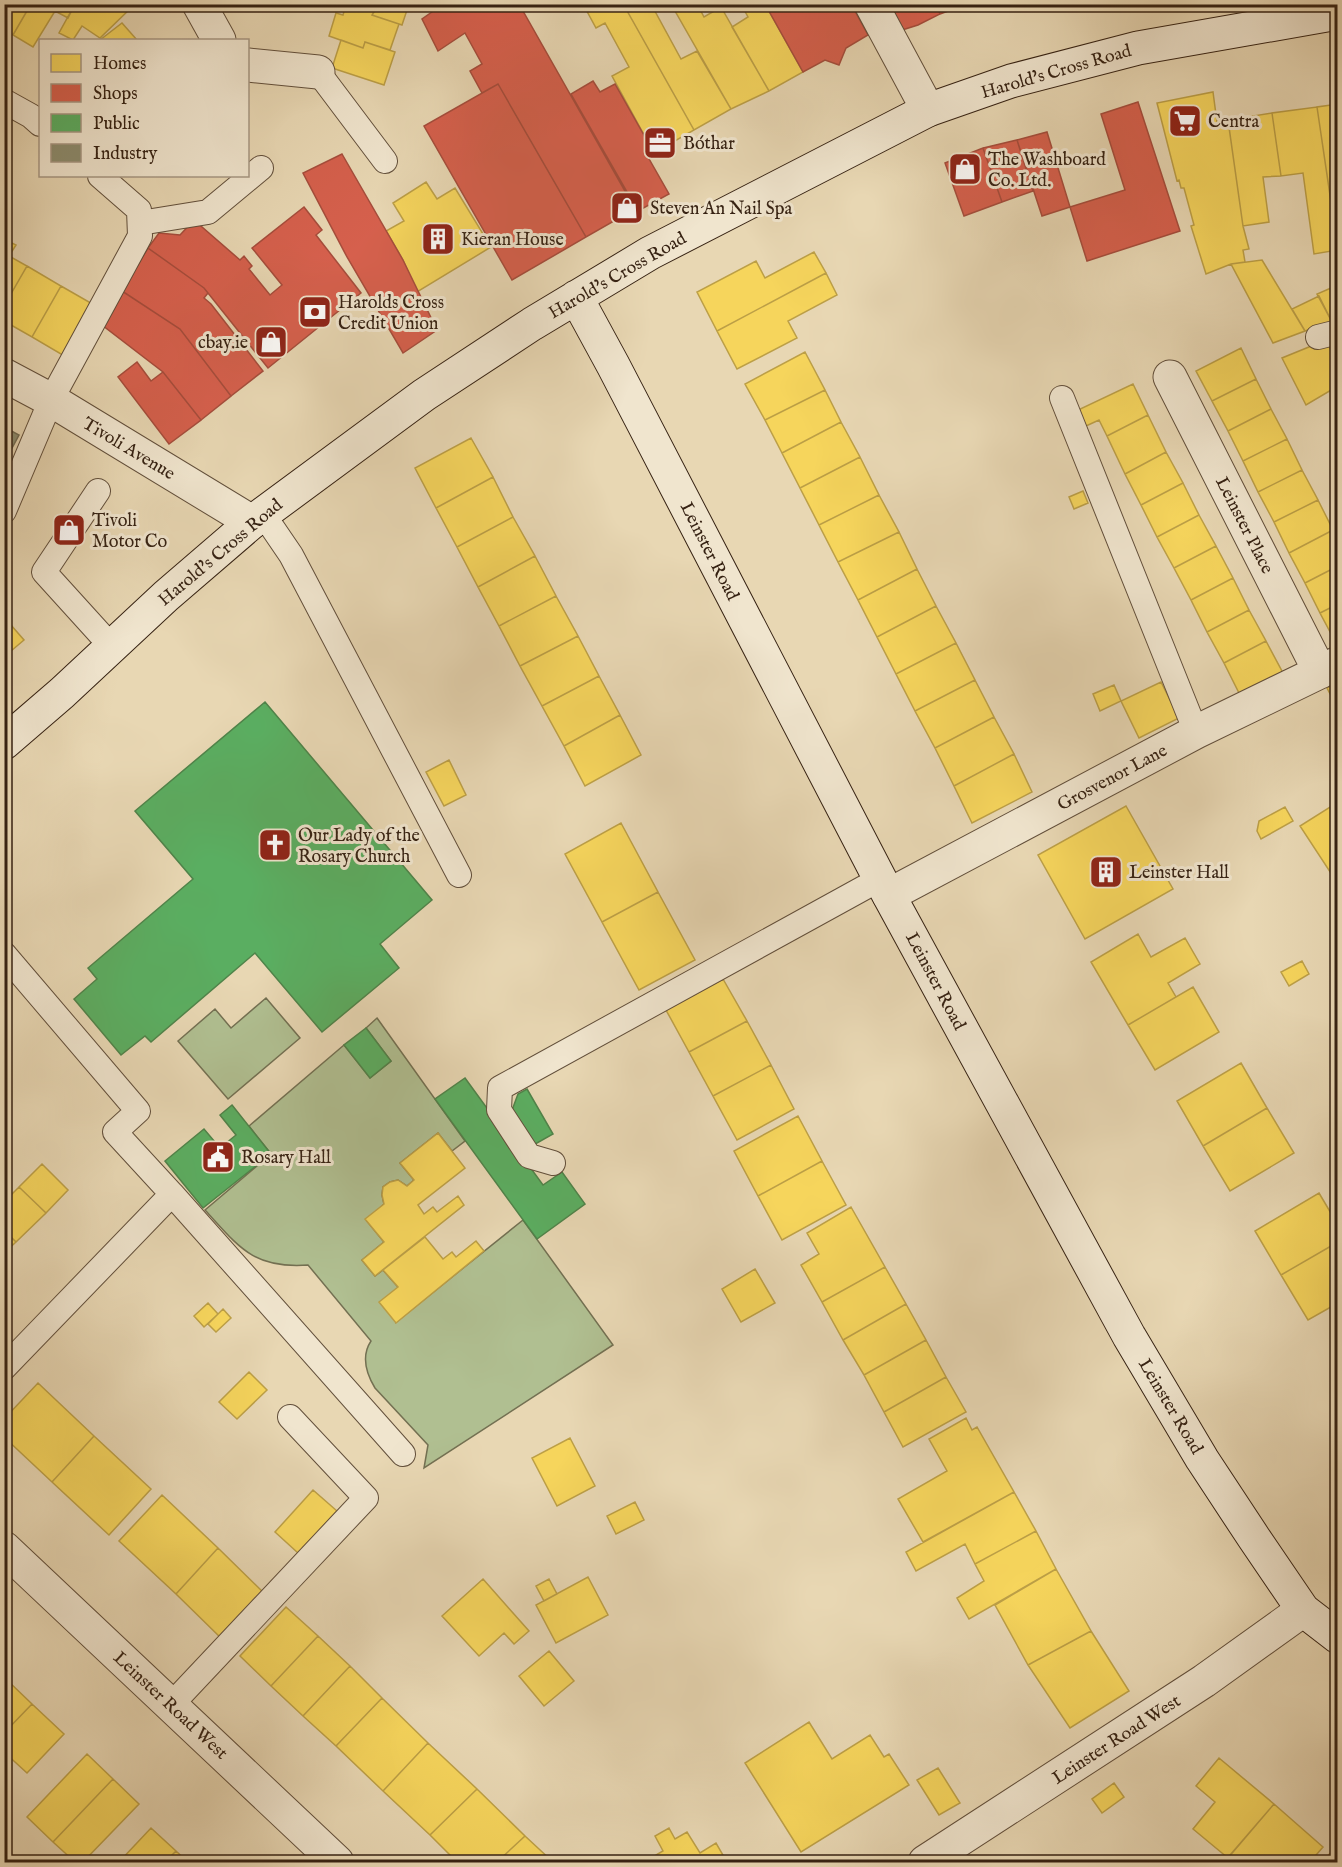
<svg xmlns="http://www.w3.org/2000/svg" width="1342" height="1867" font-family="'IM FELL English',serif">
	<rect width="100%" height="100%" fill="#e8d7b3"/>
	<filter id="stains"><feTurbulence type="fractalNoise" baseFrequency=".00333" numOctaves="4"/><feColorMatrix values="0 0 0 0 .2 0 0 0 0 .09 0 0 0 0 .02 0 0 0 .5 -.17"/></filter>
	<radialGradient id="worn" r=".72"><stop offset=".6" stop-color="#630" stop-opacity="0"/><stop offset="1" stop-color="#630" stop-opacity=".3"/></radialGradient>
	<path fill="#b0bf91" stroke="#737052" stroke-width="1.5" d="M266,998L300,1038L228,1099L178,1041L215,1009L231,1028Z
		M377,1018L465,1141L452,1151L438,1133L400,1163L414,1180L407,1186L398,1180L390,1182L383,1187L382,1195L384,1204L367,1221L384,1242L362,1260L375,1276L383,1270L398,1287L396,1322L523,1220L613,1345L424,1468L428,1445L375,1388C366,1373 361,1356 371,1341L308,1265C253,1269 239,1247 205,1210L271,1154L249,1126L344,1045L370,1078L391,1061L366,1028Z"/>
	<path fill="#f6d55c" stroke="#bc9f46" stroke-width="1.5" d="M4,4H31L13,35L4,30Z
		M31,4H75L68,18L55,11L33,47L13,35Z
		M75,4H135L100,38L82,26L73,40L59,33Z
		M346,4L374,12L372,15L399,24L390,50L365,42L363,48L329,36L336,13L343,15Z
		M409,4L402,25L372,15L374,12L353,5Z
		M583,4H621L624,10L626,9L694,130L654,153L612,76L629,67L605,23L596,28Z
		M627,4H651L681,59L697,51L731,109L694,130L626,9L629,8Z
		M671,4H697L704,17L721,7L769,91L731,109Z
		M741,4H765L803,72L769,91L732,27L748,17Z
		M122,23L137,40H100Z
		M341,40L363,48L365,42L395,52L384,85L332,68Z
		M1213,92L1217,122L1228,120L1243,226L1249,249L1243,250L1245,262L1231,264L1206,274L1191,226L1194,225L1184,188H1181L1179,180L1177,181L1157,103Z
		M1338,104V249L1317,107Z
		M1317,107L1338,250L1314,254L1303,173L1281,176L1272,113Z
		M1272,113L1281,176L1263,177L1269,222L1243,226L1228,120Z
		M426,182L437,199L455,188L491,247L417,292L403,260L386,231L404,221L393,203Z
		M4,239L16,245L9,256L27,266L4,306Z
		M814,252L826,273L717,331L697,292L756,261L765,278Z
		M1262,260L1305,331L1273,343L1231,264Z
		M27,266L61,286L32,337L4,321V306Z
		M826,273L837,295L788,321L797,338L737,369L717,331Z
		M1338,285V321L1332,322L1317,294Z
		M61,286L96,306L66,357L32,337Z
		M1319,296L1332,322L1305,331L1292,309Z
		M1326,340L1338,365V386L1306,405L1282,358Z
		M1241,348L1256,379L1212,401L1196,371Z
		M805,352L825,390L765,420L745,384Z
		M1256,379L1271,409L1228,431L1212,401Z
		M1133,384L1148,415L1107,436L1099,420L1086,426L1078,410Z
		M825,390L841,422L782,453L765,420Z
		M1271,409L1287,439L1243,461L1228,431Z
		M1148,415L1166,452L1125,474L1107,436Z
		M841,422L860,457L800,488L782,453Z
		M471,438L493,477L436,508L415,468Z
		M1287,439L1302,470L1258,492L1243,461Z
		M1166,452L1183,483L1141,505L1125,474Z
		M860,457L879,495L819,525L800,488Z
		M1302,470L1318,500L1274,522L1258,492Z
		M493,477L513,517L457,547L436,508Z
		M1183,483L1199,515L1157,537L1141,505Z
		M1083,491L1088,503L1074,509L1069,497Z
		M879,495L899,532L838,562L819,525Z
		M1318,500L1333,530L1289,553L1274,522Z
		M1199,515L1216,546L1174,568L1157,537Z
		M513,517L535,556L478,587L457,547Z
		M1333,530L1338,539V566L1305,583L1289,553Z
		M899,532L917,569L858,600L838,562Z
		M1216,546L1233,578L1191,600L1174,568Z
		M535,556L556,596L499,626L478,587Z
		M1338,566V604L1320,613L1305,583Z
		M917,569L936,606L877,637L858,600Z
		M1233,578L1249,610L1207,632L1191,600Z
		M556,596L578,636L520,666L499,626Z
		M1338,604V643H1336L1320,613Z
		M936,606L956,643L896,674L877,637Z
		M1249,610L1266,641L1224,663L1207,632Z
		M4,617L24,640L4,657Z
		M578,636L599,676L542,706L520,666Z
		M1266,641L1283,673L1240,695L1224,663Z
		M956,643L975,680L915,711L896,674Z
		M599,676L620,715L564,746L542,706Z
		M975,680L994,717L935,748L915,711Z
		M1161,682L1179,718L1139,738L1121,701Z
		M1338,682V709L1327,688Z
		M1114,685L1121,701L1100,711L1093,694Z
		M620,715L641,755L585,786L564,746Z
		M994,717L1014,754L954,786L935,748Z
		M1014,754L1032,792L972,823L954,786Z
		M449,760L466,795L444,806L426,772Z
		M1338,802V884L1300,826Z
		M1126,806L1173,889L1085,939L1038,855Z
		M1285,807L1293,821L1261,839L1257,831L1259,821Z
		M621,823L658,892L602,922L565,854Z
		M658,892L695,960L639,990L602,922Z
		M1138,934L1151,957L1185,938L1200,964L1168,983L1176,997L1128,1025L1091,962Z
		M1302,961L1309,974L1289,986L1281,972Z
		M723,979L747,1021L689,1052L666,1010Z
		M1193,987L1219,1032L1155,1070L1128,1025Z
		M747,1021L771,1065L713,1096L689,1052Z
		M1241,1063L1267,1108L1203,1146L1177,1101Z
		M771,1065L794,1109L737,1140L713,1096Z
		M1267,1108L1294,1153L1230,1191L1203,1146Z
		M798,1116L822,1161L758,1196L734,1151Z
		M438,1133L465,1168L418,1205L424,1214L433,1207L437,1212L458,1196L464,1205L375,1276L362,1260L384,1242L365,1219L384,1204L382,1195L383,1187L390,1182L398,1180L407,1186L414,1180L400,1163Z
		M822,1161L846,1205L782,1240L758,1196Z
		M42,1164L68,1190L46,1213L19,1187Z
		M19,1187L46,1213L16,1242L4,1230V1202Z
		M1319,1193L1338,1225V1242L1281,1275L1255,1231Z
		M851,1207L885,1267L822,1302L801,1265L819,1254L807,1233Z
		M4,1230L16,1242L4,1253Z
		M425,1237L443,1259L452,1252L456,1257L476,1241L484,1251L396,1323L379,1302L398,1287L383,1270Z
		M1338,1242V1303L1308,1320L1281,1275Z
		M885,1267L906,1304L843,1340L822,1302Z
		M755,1269L775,1303L741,1322L722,1289Z
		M208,1303L218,1314L204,1327L194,1316Z
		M906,1304L926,1340L864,1375L843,1340Z
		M223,1309L231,1318L216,1332L208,1324Z
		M926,1340L946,1377L884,1412L864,1375Z
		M249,1372L267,1390L237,1419L219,1402Z
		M946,1377L966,1412L903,1447L884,1412Z
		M38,1383L94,1436L52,1482L4,1437V1419Z
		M966,1418L972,1430L977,1427L1014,1492L923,1542L898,1499L947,1471L929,1439Z
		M94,1436L151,1489L109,1535L52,1482Z
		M570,1438L595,1486L557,1506L532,1458Z
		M313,1490L337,1511L298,1553L275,1532Z
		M1014,1492L1036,1531L975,1564L965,1544L916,1571L906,1552Z
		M162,1495L218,1548L176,1594L119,1541Z
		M635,1502L644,1520L616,1534L607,1516Z
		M1036,1531L1056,1569L969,1619L957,1598L984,1581L975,1564Z
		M218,1548L267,1596L225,1642L176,1594Z
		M1056,1569L1091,1631L1028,1665L995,1605Z
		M588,1577L608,1615L556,1643L536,1605Z
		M483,1579L529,1631L514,1644L504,1633L479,1656L442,1616Z
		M549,1579L557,1594L544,1601L536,1586Z
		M286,1607L318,1636L271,1686L240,1656Z
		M1091,1631L1129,1691L1070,1728L1028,1665Z
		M318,1636L350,1666L303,1716L271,1686Z
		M549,1651L574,1681L544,1706L519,1676Z
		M350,1666L382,1698L336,1746L303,1716Z
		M7,1680L32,1704L4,1733V1682Z
		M382,1698L428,1743L383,1791L336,1746Z
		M32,1704L64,1734L27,1773L4,1752V1733Z
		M809,1722L832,1759L870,1735L884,1757L889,1754L909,1785L801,1852L745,1763Z
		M428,1743L477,1789L430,1835L383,1791Z
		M87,1754L113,1779L53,1842L27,1817Z
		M1219,1758L1274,1804L1228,1858L1193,1829L1215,1802L1196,1786Z
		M938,1768L960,1803L939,1815L917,1780Z
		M113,1779L139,1804L83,1862H75L53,1842Z
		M1114,1783L1124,1797L1102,1813L1092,1799Z
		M477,1789L525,1836L497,1862H457L430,1835Z
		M1274,1804L1323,1847L1310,1862H1224Z
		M151,1828L176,1851L165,1862H119Z
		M669,1828L675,1839L687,1832L700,1853L716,1843L727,1862H644L663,1851L655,1836Z
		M525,1836L553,1862H497Z
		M1334,1849L1338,1853V1862H1322Z
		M176,1851L188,1862H165Z"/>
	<path fill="#d6604d" stroke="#a64d3c" stroke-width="1.5" d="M438,4H519L635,209L586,237L498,84L482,93L470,71L482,64L465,33L438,51L422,19L439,7Z
		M765,4H851L868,35L846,48L839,65L825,60L803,72Z
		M900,4H936L940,14L918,25L902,30L892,8Z
		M936,4H967L940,14Z
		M593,81L600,92L615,84L654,153L648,157L669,194L638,211L571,94Z
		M498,84L586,237L512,280L424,126Z
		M1138,102L1180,231L1087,261L1070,207L1125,190L1101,114Z
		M1047,132L1070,207L1042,216L1017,140Z
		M1017,140L1033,191L1002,202L983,148Z
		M983,148L1002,202L964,216L945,163Z
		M342,154L403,260L437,330L403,353L347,257L303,173Z
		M304,207L322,230L316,235L361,293L268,368L204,288L148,248L159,233L180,235L194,220L240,260L244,256L252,266L249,269L270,295L282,285L252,248Z
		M148,248L204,288L208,293L204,298L211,304L263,371L231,396L180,329L122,291Z
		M122,291L180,329L231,396L201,420L163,372L102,325Z
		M137,362L151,381L163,372L201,420L169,444L118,377Z"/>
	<path fill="#5aae61" stroke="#4f844a" stroke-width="1.5" d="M265,702L432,900L380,944L399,968L322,1032L255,953L151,1042L145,1036L121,1055L74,999L97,979L88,968L193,879L135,811Z
		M366,1028L391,1061L370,1078L344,1045Z
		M465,1078L543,1185L562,1172L585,1204L537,1239L435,1099Z
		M527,1089L553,1134L530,1147L511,1113L518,1094Z
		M232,1105L271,1154L203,1208L165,1161L204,1129L220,1148L236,1135L220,1115Z"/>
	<path fill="#8c8c6e" stroke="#726c53" stroke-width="1.5" d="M4,427L19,435L4,463Z"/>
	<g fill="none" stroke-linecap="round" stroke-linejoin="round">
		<defs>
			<path id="lane" d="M318,72L385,161
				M4,101L31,116L40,124
				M140,223L208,212L261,168
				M1318,337L1338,332
				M1062,398L1196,732
				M98,491L44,572L112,647
				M4,511L51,400L140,236L139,210L100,176
				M263,514L291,555L459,875
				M4,954L138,1111L115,1132L172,1194L4,1368
				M553,1163L529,1156L499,1110L500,1088L880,879
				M172,1194L403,1454
				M171,1705L366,1498L290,1417"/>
			<path id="street" d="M199,4L219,40
				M871,4L928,110
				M248,65L318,72
				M4,375L51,400L252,522
				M1170,377L1320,672
				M889,895L1196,732L1338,663
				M4,1548L337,1862
				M925,1862L1204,1681L1303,1610"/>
			<path id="secondary" d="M576,297L613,365L880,879L1129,1336L1202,1459L1254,1538L1303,1610L1338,1637
				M4,743L62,693L166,596L252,522L424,395L532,324L650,253L928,110L1011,81L1138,48L1338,13"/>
		</defs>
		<use href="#lane" stroke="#624f3b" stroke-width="26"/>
		<use href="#street" stroke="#624f3b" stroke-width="35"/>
		<use href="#secondary" stroke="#362213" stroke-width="35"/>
		<use href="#lane" stroke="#f0e5ce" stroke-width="24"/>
		<use href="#street" stroke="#f0e5ce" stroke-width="33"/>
		<use href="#secondary" stroke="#f0e5ce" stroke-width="33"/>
	</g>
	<defs>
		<symbol id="supermarket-square" viewBox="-11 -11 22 22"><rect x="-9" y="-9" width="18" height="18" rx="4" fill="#8f2418" stroke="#f0e5ce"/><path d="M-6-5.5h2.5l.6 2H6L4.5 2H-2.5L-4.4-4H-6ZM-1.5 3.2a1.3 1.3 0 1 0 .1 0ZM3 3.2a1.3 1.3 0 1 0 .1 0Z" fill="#fff"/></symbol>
		<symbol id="office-square" viewBox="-11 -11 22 22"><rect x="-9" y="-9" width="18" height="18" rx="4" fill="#8f2418" stroke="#f0e5ce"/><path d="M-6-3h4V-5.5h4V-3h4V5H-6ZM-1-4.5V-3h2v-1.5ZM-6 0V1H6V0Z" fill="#fff"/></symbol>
		<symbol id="shop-square" viewBox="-11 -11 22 22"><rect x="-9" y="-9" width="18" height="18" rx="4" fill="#8f2418" stroke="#f0e5ce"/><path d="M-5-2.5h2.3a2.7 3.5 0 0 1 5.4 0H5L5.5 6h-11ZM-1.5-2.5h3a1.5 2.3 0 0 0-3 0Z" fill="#fff"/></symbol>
		<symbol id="building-square" viewBox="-11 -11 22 22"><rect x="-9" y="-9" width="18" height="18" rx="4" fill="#8f2418" stroke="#f0e5ce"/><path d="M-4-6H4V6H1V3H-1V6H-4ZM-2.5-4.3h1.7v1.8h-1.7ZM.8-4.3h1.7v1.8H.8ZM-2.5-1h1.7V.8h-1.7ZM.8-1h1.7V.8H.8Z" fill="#fff"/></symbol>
		<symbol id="bank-square" viewBox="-11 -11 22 22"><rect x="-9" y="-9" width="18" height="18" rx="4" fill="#8f2418" stroke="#f0e5ce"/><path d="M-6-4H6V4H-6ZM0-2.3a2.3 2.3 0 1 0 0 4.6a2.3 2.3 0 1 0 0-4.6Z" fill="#fff"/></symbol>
		<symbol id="church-square" viewBox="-11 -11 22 22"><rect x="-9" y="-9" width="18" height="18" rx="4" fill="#8f2418" stroke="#f0e5ce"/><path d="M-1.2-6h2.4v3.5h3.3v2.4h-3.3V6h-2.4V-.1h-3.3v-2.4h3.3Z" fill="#fff"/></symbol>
		<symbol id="civic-square" viewBox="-11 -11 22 22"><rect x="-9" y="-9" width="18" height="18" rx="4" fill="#8f2418" stroke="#f0e5ce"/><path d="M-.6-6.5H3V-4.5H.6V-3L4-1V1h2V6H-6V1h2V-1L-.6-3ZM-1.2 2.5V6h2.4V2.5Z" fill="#fff"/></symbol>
	</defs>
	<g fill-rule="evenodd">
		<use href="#supermarket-square" x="1166" y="102" width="38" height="38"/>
		<use href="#office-square" x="641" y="124" width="38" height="38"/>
		<use href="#shop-square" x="946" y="150" width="38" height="38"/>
		<use href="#shop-square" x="608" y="189" width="38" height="38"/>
		<use href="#building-square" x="419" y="220" width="38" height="38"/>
		<use href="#bank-square" x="296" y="293" width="38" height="38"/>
		<use href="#shop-square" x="252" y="323" width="38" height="38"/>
		<use href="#shop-square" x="50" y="511" width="38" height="38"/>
		<use href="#church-square" x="256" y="826" width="38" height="38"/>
		<use href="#building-square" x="1087" y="853" width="38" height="38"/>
		<use href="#civic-square" x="199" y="1138" width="38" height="38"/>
	</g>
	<g text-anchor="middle" stroke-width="6" stroke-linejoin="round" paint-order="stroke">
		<g font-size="18" fill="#362213" stroke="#f0e5ce">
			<text transform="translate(1056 71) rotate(-16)" y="6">Harold's Cross Road</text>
			<text transform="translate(617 275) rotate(-30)" y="6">Harold's Cross Road</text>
			<text transform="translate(129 448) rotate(31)" y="6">Tivoli Avenue</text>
			<text transform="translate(1245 525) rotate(63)" y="6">Leinster Place</text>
			<text transform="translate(710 551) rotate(63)" y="6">Leinster Road</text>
			<text transform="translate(220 552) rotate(-40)" y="6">Harold's Cross Road</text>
			<text transform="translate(1112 777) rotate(-28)" y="6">Grosvenor Lane</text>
			<text transform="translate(936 981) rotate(62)" y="6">Leinster Road</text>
			<text transform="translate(1171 1406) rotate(59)" y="6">Leinster Road</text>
			<text transform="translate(171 1705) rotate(43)" y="6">Leinster Road West</text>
			<text transform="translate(1116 1739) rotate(-33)" y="6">Leinster Road West</text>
		</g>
		<g font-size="18" fill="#362213" stroke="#f0e5ce" text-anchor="start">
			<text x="1208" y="127">Centra</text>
			<text x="683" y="149">Bóthar</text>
			<text x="988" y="165">The Washboard<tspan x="988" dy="21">Co. Ltd.</tspan></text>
			<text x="650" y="214">Steven An Nail Spa</text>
			<text x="461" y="245">Kieran House</text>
			<text x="338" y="308">Harolds Cross<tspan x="338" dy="21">Credit Union</tspan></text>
			<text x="248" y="348" text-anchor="end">cbay.ie</text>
			<text x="92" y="526">Tivoli<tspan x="92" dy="21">Motor Co</tspan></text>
			<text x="298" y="841">Our Lady of the<tspan x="298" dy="21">Rosary Church</tspan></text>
			<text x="1129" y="878">Leinster Hall</text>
			<text x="241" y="1163">Rosary Hall</text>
		</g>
	</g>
	<rect width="1342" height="1867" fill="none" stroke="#e8d7b3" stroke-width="24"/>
	<rect x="6" y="6" width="1330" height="1855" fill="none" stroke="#362213" stroke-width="3"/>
	<rect x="12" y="12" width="1318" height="1843" fill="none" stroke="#362213" stroke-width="1.5"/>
	<rect x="39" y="39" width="210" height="138" fill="#f0e5ce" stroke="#a69783" stroke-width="1.5"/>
	<rect x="51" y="54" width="30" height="18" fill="#f6d55c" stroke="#a69783" stroke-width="1.5"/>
	<text x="93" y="69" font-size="18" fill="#362213">Homes</text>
	<rect x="51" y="84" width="30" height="18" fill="#d6604d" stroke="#a69783" stroke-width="1.5"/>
	<text x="93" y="99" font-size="18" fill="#362213">Shops</text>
	<rect x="51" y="114" width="30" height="18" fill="#5aae61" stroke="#a69783" stroke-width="1.5"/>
	<text x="93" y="129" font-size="18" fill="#362213">Public</text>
	<rect x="51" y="144" width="30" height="18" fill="#8c8c6e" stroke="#a69783" stroke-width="1.5"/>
	<text x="93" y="159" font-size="18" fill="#362213">Industry</text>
	<rect width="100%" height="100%" filter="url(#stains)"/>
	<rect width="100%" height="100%" fill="url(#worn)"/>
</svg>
